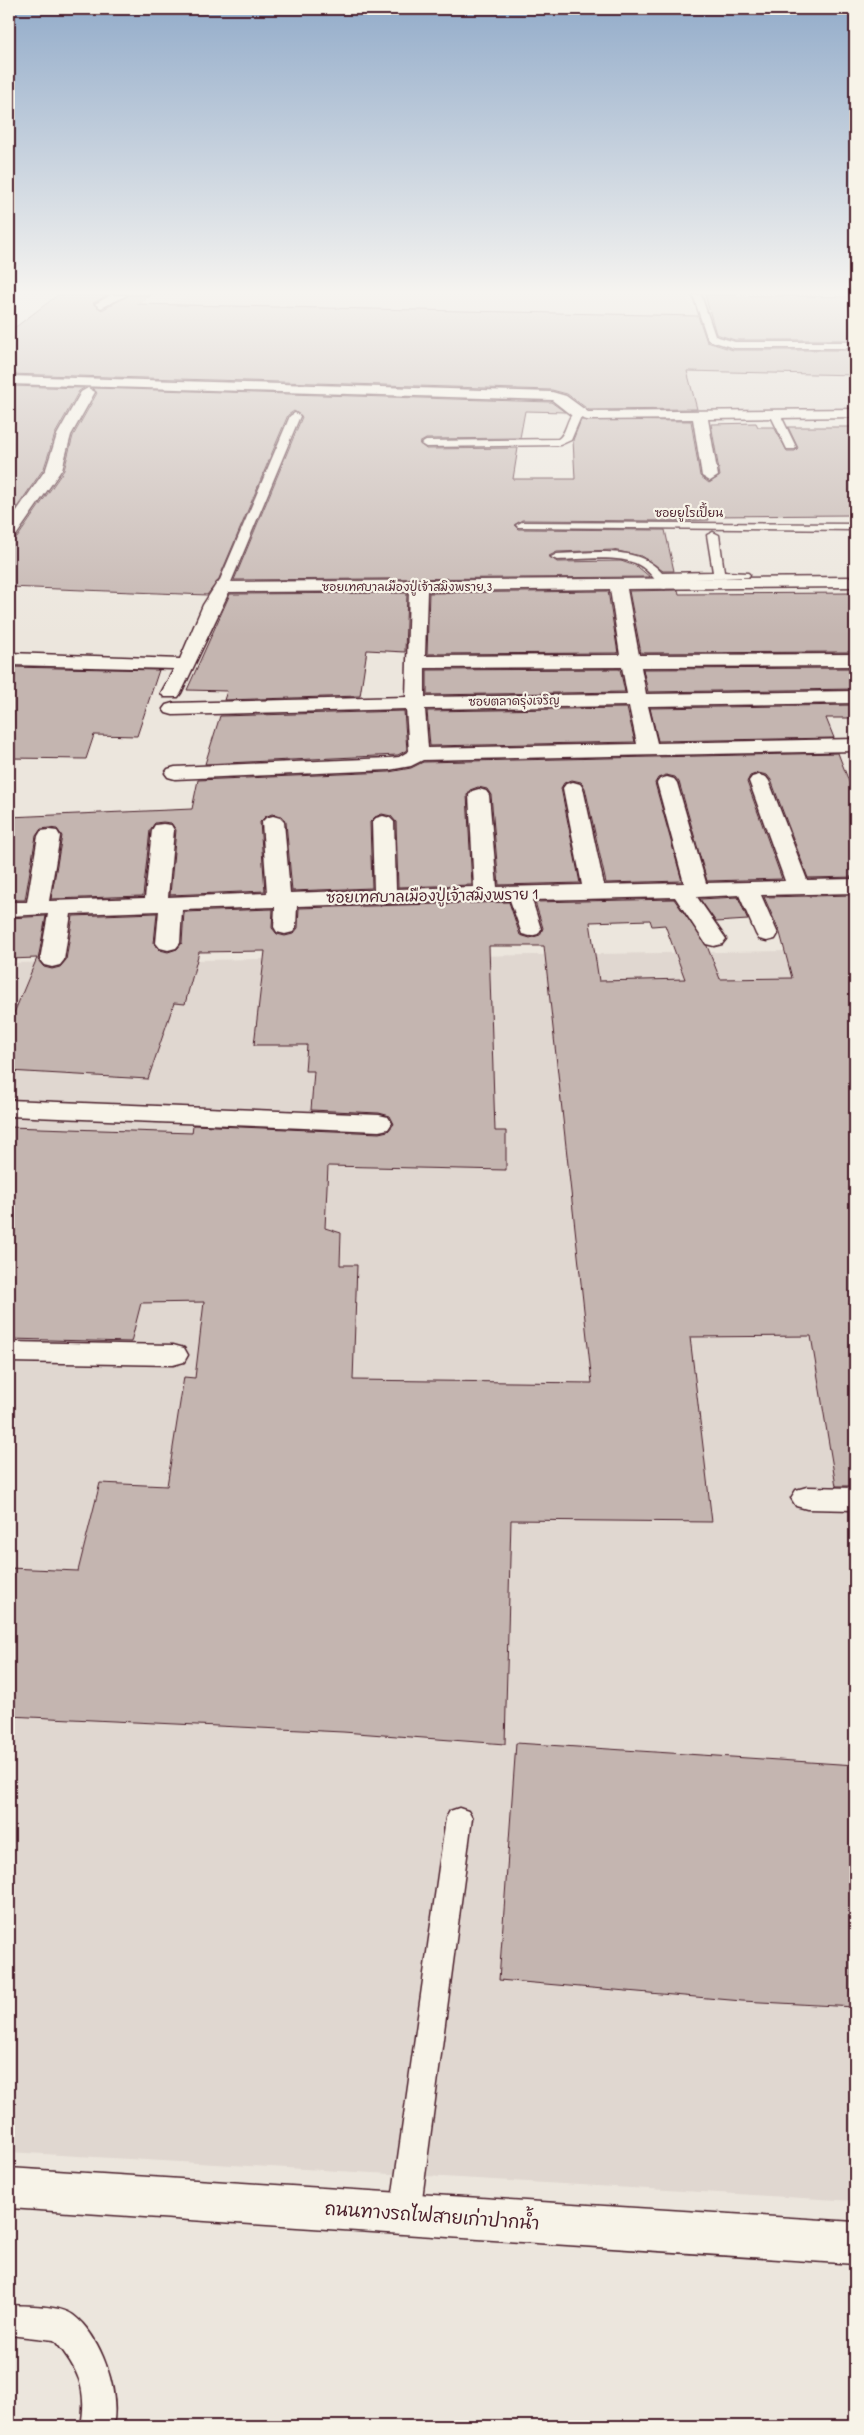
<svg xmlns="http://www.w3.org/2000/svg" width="864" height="2435" font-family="'Patrick Hand','Playpen Sans Thai',sans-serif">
	<rect width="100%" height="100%" fill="#ece6dd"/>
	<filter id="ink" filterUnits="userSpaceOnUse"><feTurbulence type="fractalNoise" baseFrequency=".02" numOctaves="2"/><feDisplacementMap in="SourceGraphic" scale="10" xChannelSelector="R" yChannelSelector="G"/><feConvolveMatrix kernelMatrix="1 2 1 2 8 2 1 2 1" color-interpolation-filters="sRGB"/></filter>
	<g filter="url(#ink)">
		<path fill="#e0d7d0" d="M190,295H684L700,318L712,349L855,350V411L563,414L548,393L85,378L73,381L9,377V329L102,335Z
			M855,950V2201L9,2152V963Z"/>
		<path fill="#c4b5b0" stroke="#4a1f2b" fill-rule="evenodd" d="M58,295H108L93,303L102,310L129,295H151L137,304L698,316L707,342L733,350H855V375L687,371L697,409L589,410L567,394L552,390L9,374V332Z
			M705,295L855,297V340H735L716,334Z
			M9,386L84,388L79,391L55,434L44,468L9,519Z
			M92,388L551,402L565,412L525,411L520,438L426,439L419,443L426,449L518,448L513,479H575L573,440L581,420L691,421L700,476L709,483L720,476L711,424L756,423L758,427H774L787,451H795L798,448L788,427H855V515L708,516L709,520L663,521L522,520L514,525L518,529L665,530L674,571H663L641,556L613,550L557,552L549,556L557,562L621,561L638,567L650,577L234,580L302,417L294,411L288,415L218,581L207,595L9,587V540L17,538L64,470L73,436L97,393Z
			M678,590L679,594L855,593V652L641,653L629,591Z
			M608,591L618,653L427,654L429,593Z
			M407,593L405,652L367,650L360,696L224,700L227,691L187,690L230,594Z
			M9,667L159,670L137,736L94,735L86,759L9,758Z
			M855,668V689L648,692L643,669Z
			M620,669L625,692L427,695V670Z
			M855,705V718H826L834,738L658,741L650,708Z
			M627,708L635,742L430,746L427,711Z
			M404,711L407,750L398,755L205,764L220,716Z
			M838,753L855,797V877L808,878L771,780L767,775L758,773L750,776L747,782L782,879L707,881L679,782L675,777L666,775L658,778L655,783L682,881L606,883L585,788L581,782L572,780L564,783L561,788L580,883L499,885L491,795L487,789L478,787L470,790L467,795L472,885L398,887L396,822L391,816L382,814L375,817L370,822L372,888L292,891L286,822L281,816L272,814L265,817L260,822L265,891L170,895L176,830L171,823L163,822L155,823L150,830L143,896L51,899L62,836L57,829L49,828L41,829L36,836L25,900H9V817L192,809L198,780L389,772L411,768L423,762Z
			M855,895V1486H836L811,1336L690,1337L712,1522L511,1520L505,1744L343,1732L9,1716V1568L78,1571L100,1483L167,1486L184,1377L195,1378L204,1302L141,1303L131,1342L9,1339V1127L192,1133L193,1125L379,1133L388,1131L394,1124L390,1116L379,1113L311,1110L314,1071H305L307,1045H254L265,951L199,952L185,1004L174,1003L148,1079L9,1071V1025L37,958L9,959V918L46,916L38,960L44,967L52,969L60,967L66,960L73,916L157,913L154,943L160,950L168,952L177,949L182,943L184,912L273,909L272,928L277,934L285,936L293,934L298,928L299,908L509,902L520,935L530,938L540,935L543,928L535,902L674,899L707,946L720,979L792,978L780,933L764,897ZM650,920L652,926L665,925L685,979L599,981L590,922ZM489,946H544L592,1383L353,1380L357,1265H340L341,1233L325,1228L328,1166L506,1170V1131H495Z
			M738,897L748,920L716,922L700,899Z
			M516,1743L855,1765V2007L742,2001L499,1980Z"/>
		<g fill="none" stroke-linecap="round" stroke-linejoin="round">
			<defs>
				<path id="service" d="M693,295H701L715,336L735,342H855V348H734L708,340Z
					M577,411L582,414L571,440L560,445L426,447L421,444L426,441L558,439C568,433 566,415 577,411Z
					M775,411L780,414L796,447L795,449H787L786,447L770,414Z
					M295,413L300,416L229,587L227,590H219L217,587L290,416Z
					M522,522L855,524V530L518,527L516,525Z
					M713,532L719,535L724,572L748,573L750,575L748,577L668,580L671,585L665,589L661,588C655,579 648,570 639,565C619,554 580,560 557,560L551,557L557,554C591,553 638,544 662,573L713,572L707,535Z
					M459,1808L468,1811L472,1818L420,2214L415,2224L405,2228L395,2224L390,2214L446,1818L450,1811Z
					M9,2305C25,2306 61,2305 73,2315C102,2337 120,2392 113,2426H81C88,2389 78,2368 54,2340L9,2335Z"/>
				<path id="minor" d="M111,295H127L101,308L95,304Z
					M9,376L552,392L566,396L588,412L855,409V417L708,419L718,476L710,481L702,476L693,419L587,420L571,415L552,400L9,384Z
					M88,388L95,392L71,435L62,469L15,537L9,538V522L46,469L57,435L81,392Z
					M855,577V587L627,589L639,655L855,654V666L641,667L646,694L855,691V703L648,706L657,743L855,739V751L423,760L411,766L389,770L175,779L168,777L165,773L168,769L175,767L389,758L399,757L409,751L406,709L173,715L166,713L163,709L166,705L173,703L406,697L409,591L229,592L181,693L178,697H164L161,693L174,669L9,665V653L180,659L203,605L217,583L223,582ZM610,589L620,655L425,656L427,591ZM622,667L627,694L425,697V668ZM629,706L637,744L428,748L425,709Z
					M759,775L766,777L769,781L807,880L855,879V893L761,895L778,934L775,939L767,941L759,939L756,934L739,895L697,897L726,939L722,944L714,946L706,944L675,897L532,900L541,929L538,934L530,936L522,934L510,900L297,906L296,927L293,932L285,934L277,932L274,927L275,907L182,910L180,943L176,948L168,950L160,948L156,943L159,911L71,914L64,960L60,965L52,967L44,965L40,960L48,914L9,916V902H27L38,836L41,831L49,830L57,831L60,836L49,901L145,898L152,830L155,825L163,824L171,825L174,830L168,897L267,893L262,822L266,818L273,816L280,818L284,822L290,893L374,890L372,822L376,818L383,816L390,818L394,822L396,889L474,887L469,795L472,791L479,789L486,791L489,795L497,887L582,885L563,788L566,784L573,782L580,784L583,788L604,885L684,883L657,783L660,779L667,777L674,779L677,783L706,883L785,881L749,781L752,777Z
					M9,1100L379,1115L388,1117L392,1123L388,1129L379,1131L9,1116Z
					M9,1342L173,1345L184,1348L188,1355L184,1362L173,1365L9,1362Z
					M807,1487L855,1488V1510L807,1509L796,1506L791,1498L796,1490Z"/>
				<path id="secondary" d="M9,2168L855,2222V2264L9,2208Z"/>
			</defs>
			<use href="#service" stroke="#4a1f2b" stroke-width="3"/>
			<use href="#minor" stroke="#4a1f2b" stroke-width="3"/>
			<use href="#secondary" stroke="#4a1f2b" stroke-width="3"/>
			<use href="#service" fill="#f7f3e8" fill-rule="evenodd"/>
			<use href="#minor" fill="#f7f3e8" fill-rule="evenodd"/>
			<use href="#secondary" fill="#f7f3e8" fill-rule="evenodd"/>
		</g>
	</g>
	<linearGradient id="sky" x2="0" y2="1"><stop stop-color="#93acca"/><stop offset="0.46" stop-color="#f6f4f0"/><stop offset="1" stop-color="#f6f4f0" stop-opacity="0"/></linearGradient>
	<rect width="864" height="636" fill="url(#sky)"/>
	<g text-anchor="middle" stroke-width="4.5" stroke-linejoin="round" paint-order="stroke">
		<g font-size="12" fill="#4a1f2b" stroke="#f7f3e8">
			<text x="689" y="517">ซอยยูโรเปี้ยน</text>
			<text x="407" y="591">ซอยเทศบาลเมืองปู่เจ้าสมิงพราย 3</text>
			<text transform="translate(514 701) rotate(-1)" y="4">ซอยตลาดรุ่งเจริญ</text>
		</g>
		<g font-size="15" fill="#4a1f2b" stroke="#f7f3e8">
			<text transform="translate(432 896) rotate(-1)" y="5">ซอยเทศบาลเมืองปู่เจ้าสมิงพราย 1</text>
		</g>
		<g font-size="18" fill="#4a1f2b" stroke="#f7f3e8">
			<text transform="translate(432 2216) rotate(4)" y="6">ถนนทางรถไฟสายเก่าปากน้ำ</text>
		</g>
	</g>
	<rect width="864" height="2435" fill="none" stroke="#f7f3e8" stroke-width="30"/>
	<rect x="15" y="15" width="834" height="2405" fill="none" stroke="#4a1f2b" stroke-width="2" filter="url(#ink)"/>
</svg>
